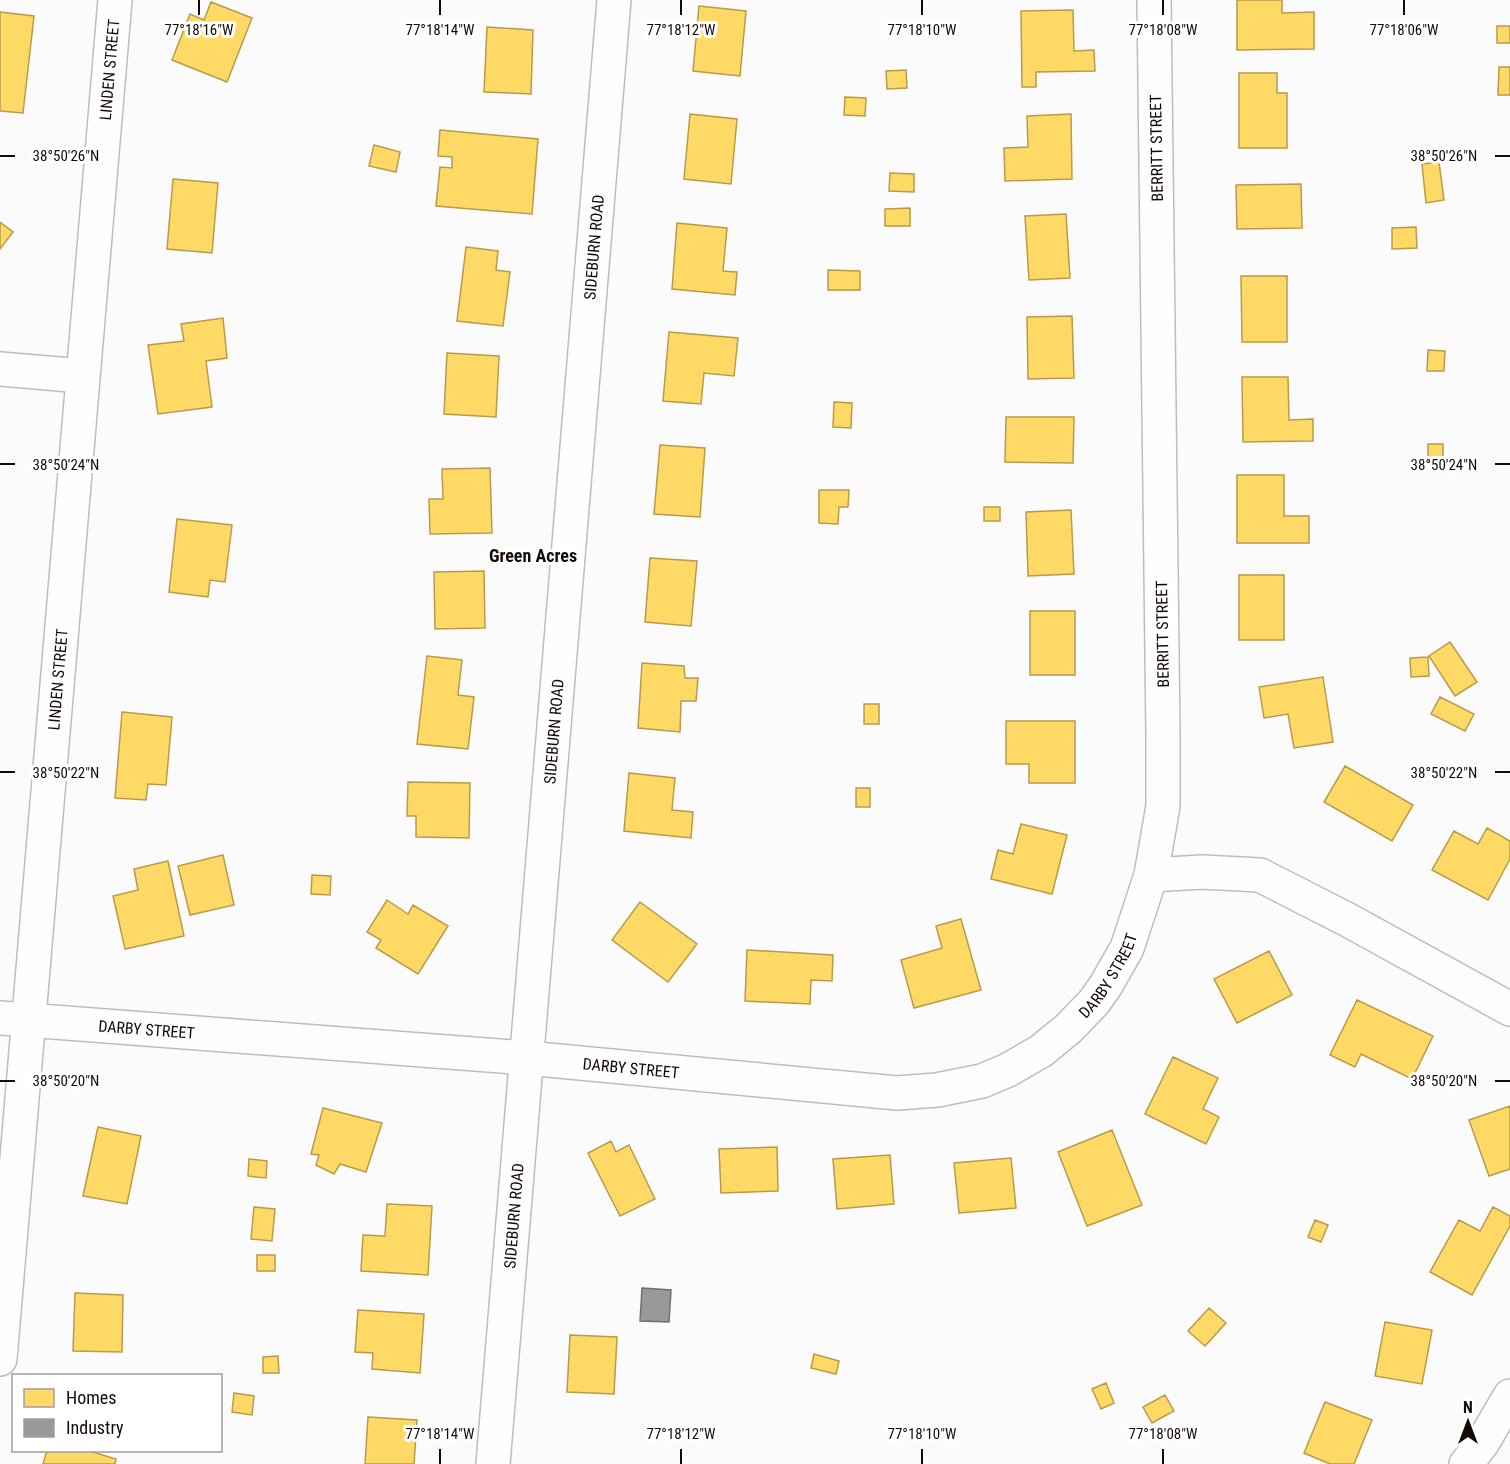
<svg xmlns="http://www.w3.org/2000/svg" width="1510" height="1464" font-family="'Roboto Condensed',sans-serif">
	<rect width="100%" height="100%" fill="#fbfbfb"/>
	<path fill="#ffd966" stroke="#b99b49" stroke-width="1.5" d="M1237,0H1282V13L1314,12V49L1237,50Z
		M211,2L252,18L227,82L172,60L190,14L204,20Z
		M699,6L746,11L740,76L693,71Z
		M1073,10L1074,51L1094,50L1095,71L1036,72V87H1022L1021,11Z
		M0,12L34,16L23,113L0,111Z
		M1497,26H1510V43H1497Z
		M487,27L533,30L531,94L484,92Z
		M1499,67H1510V95H1498Z
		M906,70L907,88L887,89L886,71Z
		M1239,73H1277V93H1287V148H1239Z
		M845,97L866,98L865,116L844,115Z
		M690,114L737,119L731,184L684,179Z
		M1071,114L1072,179L1005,181L1004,148L1028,147L1027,116Z
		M440,130L538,139L532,214L436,206L440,167L452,168V157L438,156Z
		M374,145L400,152L396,172L369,166Z
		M1439,162L1444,200L1426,203L1422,164Z
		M890,173L914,174V192L889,191Z
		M173,179L218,183L212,253L167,249Z
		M1301,184L1302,228L1237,229L1236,185Z
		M910,208V226H885V209Z
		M1066,214L1070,278L1029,280L1025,216Z
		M0,222L13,232L0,249Z
		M677,223L727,228L723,271L737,272L735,295L672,289Z
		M1416,227L1417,248L1392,249V228Z
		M466,247L498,251L496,270L510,272L503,326L457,321Z
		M828,270L860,271V290H828Z
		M1241,276H1287V342H1242Z
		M1072,316L1074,378L1028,379L1027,317Z
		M223,318L227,358L206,361L212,407L158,414L148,345L184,341L181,324Z
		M669,332L738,338L734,376L704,373L701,404L663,401Z
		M1428,350L1445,351L1444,371H1427Z
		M447,353L499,356L496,417L444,414Z
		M1242,377H1288L1289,420L1313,419V441L1243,442Z
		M834,402L852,403L851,428L833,427Z
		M1006,417H1074L1073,463L1005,462Z
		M1428,444H1443V461L1428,462Z
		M660,445L705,448L700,517L654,514Z
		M490,468L492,533L430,534L429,499H443L442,469Z
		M1237,475H1284V516H1309V543H1237Z
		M819,490H849L848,507H839L838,524L819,523Z
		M984,507H1000V521H984Z
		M1071,510L1074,574L1028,576L1026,512Z
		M177,519L232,525L225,582L210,580L208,597L169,592Z
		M650,558L697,561L691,626L645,622Z
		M484,571L485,628L435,629L434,572Z
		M1239,575H1284V640H1239Z
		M1030,611H1075V675H1030Z
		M1450,642L1477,682L1455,696L1429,656Z
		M427,656L462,660L458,695L474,697L468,749L417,744Z
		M1428,657L1429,676L1411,677L1410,658Z
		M642,663L684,666L685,678H698L696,701H681L680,732L638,728Z
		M1323,677L1333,742L1294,748L1288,714L1264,718L1259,687Z
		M1440,697L1474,714L1465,731L1431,714Z
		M864,704H879V724H864Z
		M122,712L172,717L166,785L148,784L146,800L115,798Z
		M1006,721H1075V783H1029V764H1006Z
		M1345,766L1413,805L1392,841L1324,802Z
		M629,773L675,778L672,810L693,812L691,838L624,831Z
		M408,782L470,783L469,838L416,837V816H407Z
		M856,788H870V807H856Z
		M1021,824L1067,835L1052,894L991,879L998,850L1013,854Z
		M1487,828L1510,841V859L1488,900L1432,870L1454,831L1478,844Z
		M223,855L234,905L190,915L178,866Z
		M168,861L184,936L125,949L113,896L138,890L134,869Z
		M312,875L331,876L330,895L311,894Z
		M387,900L408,914L413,905L448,926L418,974L376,948L381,940L367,932Z
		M640,902L697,944L668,982L612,940Z
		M961,919L981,990L914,1008L901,960L942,948L936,926Z
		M747,950L833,955L832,981L811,980L810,1004L745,1001Z
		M1269,951L1292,995L1237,1023L1214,979Z
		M1357,1000L1433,1036L1412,1079L1361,1054L1355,1067L1330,1055Z
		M1173,1057L1218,1078L1203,1109L1219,1117L1206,1144L1145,1114Z
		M1510,1106V1169L1489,1176L1469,1120Z
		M323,1108L382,1123L366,1172L340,1164L334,1174L316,1165L319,1155L311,1154Z
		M98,1127L141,1136L127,1204L83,1196Z
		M1112,1130L1142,1205L1087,1226L1058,1152Z
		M611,1141L616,1152L629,1145L655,1199L620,1216L588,1153Z
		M777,1147L778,1191L721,1193L719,1149Z
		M890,1155L894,1204L837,1209L833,1159Z
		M1011,1158L1016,1208L959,1213L954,1163Z
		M249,1159L267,1161L266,1178L248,1176Z
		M387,1204L432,1206L428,1275L361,1271L363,1235L385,1236Z
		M254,1207L275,1209L272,1241L251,1239Z
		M1493,1207L1510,1216V1226L1472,1295L1430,1272L1459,1220L1480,1231Z
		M1315,1220L1328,1225L1321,1242L1308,1237Z
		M257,1255H275V1271H257Z
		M75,1293L123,1295L122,1352L73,1351Z
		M1209,1308L1226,1323L1205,1346L1188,1331Z
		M358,1310L424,1314L420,1373L372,1369L373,1353L355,1352Z
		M1385,1322L1432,1330L1422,1384L1375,1376Z
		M570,1335L617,1337L614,1394L567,1392Z
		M814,1354L839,1361L836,1374L811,1368Z
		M278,1356L279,1373H263V1357Z
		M1106,1383L1114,1403L1101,1409L1092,1389Z
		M234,1393L254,1396L252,1415L232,1412Z
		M1165,1395L1174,1411L1152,1423L1143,1407Z
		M1325,1402L1372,1420L1354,1464H1330L1304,1453Z
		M368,1417L417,1420L414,1464H365Z
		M47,1450H86L116,1459L115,1464H43Z"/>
	<path fill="#999" stroke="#716e6d" stroke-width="1.5" d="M642,1288L671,1290L669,1322L640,1321Z"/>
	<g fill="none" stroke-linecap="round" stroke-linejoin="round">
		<defs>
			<g id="minor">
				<path d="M0,369L82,376"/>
				<path d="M1151,875L1202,872L1260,875L1348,920L1510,1009"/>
				<path id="s1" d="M0,1018L527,1058L897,1093L937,1090L982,1081L1008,1070L1041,1051L1069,1028L1094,1002L1106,985L1127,948L1151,875L1163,806V735L1154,0"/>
				<path id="s2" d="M0,1359L115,0"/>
				<path id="s3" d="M493,1464L614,0"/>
				<path d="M1466,1464L1483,1442L1510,1396"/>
			</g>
		</defs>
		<use href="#minor" stroke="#c2bcb8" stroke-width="36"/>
		<use href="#minor" stroke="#fefefe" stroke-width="33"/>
	</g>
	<path fill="none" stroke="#150a05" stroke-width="2" d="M199,0V15M440,0V15M681,0V15M922,0V15M1163,0V15M1404,0V15M0,156H15M1495,156H1510M0,464H15M1495,464H1510M0,772H15M1495,772H1510M0,1081H15M1495,1081H1510M440,1449V1464M681,1449V1464M922,1449V1464M1163,1449V1464"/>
	<g text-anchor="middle" stroke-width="6" stroke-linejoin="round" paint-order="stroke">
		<g font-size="16" fill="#150a05" stroke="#fff">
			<text dy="6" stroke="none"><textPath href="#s2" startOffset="1294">LINDEN STREET</textPath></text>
			<text transform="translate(1156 148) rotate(-91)" y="6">BERRITT STREET</text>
			<text dy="6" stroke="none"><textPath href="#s3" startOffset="1221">SIDEBURN ROAD</textPath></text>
			<text transform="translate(1162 634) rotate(-91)" y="6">BERRITT STREET</text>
			<text dy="6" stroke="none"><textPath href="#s2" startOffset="682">LINDEN STREET</textPath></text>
			<text dy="6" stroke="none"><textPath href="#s3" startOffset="735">SIDEBURN ROAD</textPath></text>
			<text dy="6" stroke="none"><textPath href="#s1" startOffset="1155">DARBY STREET</textPath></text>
			<text dy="6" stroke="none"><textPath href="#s1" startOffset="147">DARBY STREET</textPath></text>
			<text dy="6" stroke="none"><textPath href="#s1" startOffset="633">DARBY STREET</textPath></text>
			<text dy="6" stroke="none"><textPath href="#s3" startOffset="249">SIDEBURN ROAD</textPath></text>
		</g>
		<g font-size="18" font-weight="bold" fill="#150a05" stroke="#fff">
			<text x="533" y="562">Green Acres</text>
		</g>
	</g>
	<g font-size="15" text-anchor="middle" fill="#150a05" stroke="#fff" stroke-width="6" stroke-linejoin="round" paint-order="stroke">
		<text x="199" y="35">77°18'16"W</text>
		<text x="440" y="35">77°18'14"W</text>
		<text x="681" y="35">77°18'12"W</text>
		<text x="922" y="35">77°18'10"W</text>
		<text x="1163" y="35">77°18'08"W</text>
		<text x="1404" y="35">77°18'06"W</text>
		<text x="66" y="161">38°50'26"N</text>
		<text x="1444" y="161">38°50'26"N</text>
		<text x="66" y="470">38°50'24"N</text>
		<text x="1444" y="470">38°50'24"N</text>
		<text x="66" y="778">38°50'22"N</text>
		<text x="1444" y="778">38°50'22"N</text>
		<text x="66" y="1086">38°50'20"N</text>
		<text x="1444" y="1086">38°50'20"N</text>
		<text x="440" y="1439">77°18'14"W</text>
		<text x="681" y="1439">77°18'12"W</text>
		<text x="922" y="1439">77°18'10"W</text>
		<text x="1163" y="1439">77°18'08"W</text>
	</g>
	<rect x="12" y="1374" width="210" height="78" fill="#ffffff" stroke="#a19d9b" stroke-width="1.5"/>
	<rect x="24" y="1389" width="30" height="18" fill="#ffd966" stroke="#a19d9b" stroke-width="1.5"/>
	<text x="66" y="1404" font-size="18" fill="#150a05">Homes</text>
	<rect x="24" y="1419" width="30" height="18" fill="#999999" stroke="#a19d9b" stroke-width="1.5"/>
	<text x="66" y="1434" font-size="18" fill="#150a05">Industry</text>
	<g transform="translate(1468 1422)" stroke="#ffffff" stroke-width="4.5" paint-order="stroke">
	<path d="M0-4.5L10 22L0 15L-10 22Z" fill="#150a05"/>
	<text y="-9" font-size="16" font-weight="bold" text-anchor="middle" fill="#150a05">N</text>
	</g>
</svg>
